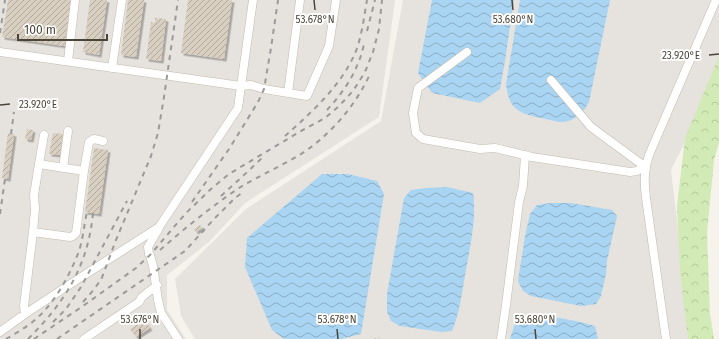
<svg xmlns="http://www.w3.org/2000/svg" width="719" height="339" font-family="'Fira Sans',sans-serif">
	<defs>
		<pattern id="forest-crowns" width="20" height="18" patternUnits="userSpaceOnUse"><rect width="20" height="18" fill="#d2eab5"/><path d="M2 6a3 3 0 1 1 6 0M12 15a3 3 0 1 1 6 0" fill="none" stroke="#b6ca9c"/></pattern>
		<pattern id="water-waves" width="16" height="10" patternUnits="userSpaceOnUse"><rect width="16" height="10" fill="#a9d4f2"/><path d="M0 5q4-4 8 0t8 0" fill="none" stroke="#8caec5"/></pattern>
		<pattern id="building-hatch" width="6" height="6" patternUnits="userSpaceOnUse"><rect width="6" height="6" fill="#d8cfc1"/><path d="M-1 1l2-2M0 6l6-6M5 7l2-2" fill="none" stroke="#b1aa9e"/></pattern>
		<filter id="shadow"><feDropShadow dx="2.5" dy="2.5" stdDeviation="0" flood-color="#0004"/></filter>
	</defs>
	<rect width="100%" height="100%" fill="#f6f3ec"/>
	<path fill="#e6e2dd" d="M0,0H395L379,117L245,203L209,242L167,275V310L186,339H0Z
		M403,0H719V74L671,170L691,339H195L181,316L175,279L246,209L381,121Z"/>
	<path fill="url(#forest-crowns)" d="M719,56V142L714,160L707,233L710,314L714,339H688L680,271L677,206L685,138Z"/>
	<path fill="url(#water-waves)" d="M432,0H514L505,61L500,89L480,103L432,93L418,73Z
		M520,0H610L589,102C584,113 572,123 559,122C553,121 547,119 541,118C528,115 519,114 511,103C508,97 507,91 506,84Z
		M322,174H348L377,181L384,194L361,334L341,339H284L272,330L245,267L247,238Z
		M447,187L473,193C477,216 470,247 466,270C462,291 460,312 452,331L441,332L400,326L391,321L387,312V294L404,198L411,190L426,188Z
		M551,203H571L612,210L617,216L607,261L606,274L601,296L596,304L581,306L531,296L523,291L518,281L525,236L530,214L537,205Z
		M536,315C556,317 575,320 595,326L598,339H510L516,320Z"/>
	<path fill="url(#building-hatch)" filter="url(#shadow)" d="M8,0H72L65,46L2,37Z
		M90,0H107L99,55L83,52Z
		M128,0H144L136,57L121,55Z
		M188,0H232L224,59L181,53Z
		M155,18L166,19L161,61L146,59L151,22L155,23Z
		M27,129L33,130L31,140L25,139Z
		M8,133L14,134L8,179L2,178Z
		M53,133L63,134L60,155L49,154Z
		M94,148L108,150L99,214L85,212Z
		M200,225L202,228L196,232L194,229Z
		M144,320L150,328L136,337L130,329Z"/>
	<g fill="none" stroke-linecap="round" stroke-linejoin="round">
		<defs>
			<path id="minor" d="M0,52L241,86L251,85L264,89L307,96L329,46L336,0
				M467,52L418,88L413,113L416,133L423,139L480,149L495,148L532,157L630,172L637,171L646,166
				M68,61L75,0
				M112,68L122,0
				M551,80L591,127L640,163L646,165
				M288,93L300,0
				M39,164L44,135
				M63,168L68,131
				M84,171L89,142L94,139L103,141
				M159,228L148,247L149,254L150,255L153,266L158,300L161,313L178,339
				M33,232L70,237L73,236L76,233L84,171L39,164L34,195L35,209L33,232L24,306L25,314L72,283L159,227L238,108L253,0
				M0,332L25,314
				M84,339L139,302L142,297L157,285
				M501,339L506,305L519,202L523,186L525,155
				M666,339L646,198C644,181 644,170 649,155L716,0"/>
		</defs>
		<use href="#minor" stroke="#c2bbae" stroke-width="9"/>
		<path stroke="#c4b79f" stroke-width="1" stroke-dasharray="2 2" stroke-linecap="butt" d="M374,339H380"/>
		<use href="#minor" stroke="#fff" stroke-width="8"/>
		<path stroke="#9a9a9a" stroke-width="2" stroke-dasharray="5 5" stroke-linecap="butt" d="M367,31L375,0
			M0,33L5,0
			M327,110C339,97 352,80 358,63C361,57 362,51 364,45
			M11,134L14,112
			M285,136C312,112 342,85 356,51C362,35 364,17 367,0
			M221,196L244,175L262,158
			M192,202L229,149L258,102L264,89L271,48L278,0
			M0,214L5,179
			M160,250C185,228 211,207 239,188C257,177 277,168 296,157C327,139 355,107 370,74
			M83,302L91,293L101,280L116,240L151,156L158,133L164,97L178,0
			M53,322L66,309L81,287L127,201
			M6,339C20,331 35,322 45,310C60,293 71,272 79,251C83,239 84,225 87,212
			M28,339C65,302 88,266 93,213
			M34,339L83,306L136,268L150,255L186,213L211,189L229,174L301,131L325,118L339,106L353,91L365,72L373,52L379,29L382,0
			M57,339L185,251L214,219L235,198L243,192"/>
	</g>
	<path fill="none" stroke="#4b4439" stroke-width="1.5" d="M314,0L315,10M512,0L513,10M709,55L719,54M0,105L10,104M140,329V339M337,329L338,339M535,329L536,339"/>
	<g font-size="10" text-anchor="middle" fill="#4b4439" stroke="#fff" stroke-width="4" stroke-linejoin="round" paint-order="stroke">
		<text x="315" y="23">53.678°N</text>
		<text x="513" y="23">53.680°N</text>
		<text x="681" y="59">23.920°E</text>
		<text x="38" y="108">23.920°E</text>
		<text x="140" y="323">53.676°N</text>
		<text x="337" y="323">53.678°N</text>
		<text x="535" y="323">53.680°N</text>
	</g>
	<path d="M18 34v6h89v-6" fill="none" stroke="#4b4439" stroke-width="2"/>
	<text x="24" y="34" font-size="12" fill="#4b4439" stroke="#ffffff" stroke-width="3" paint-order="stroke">100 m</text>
</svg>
